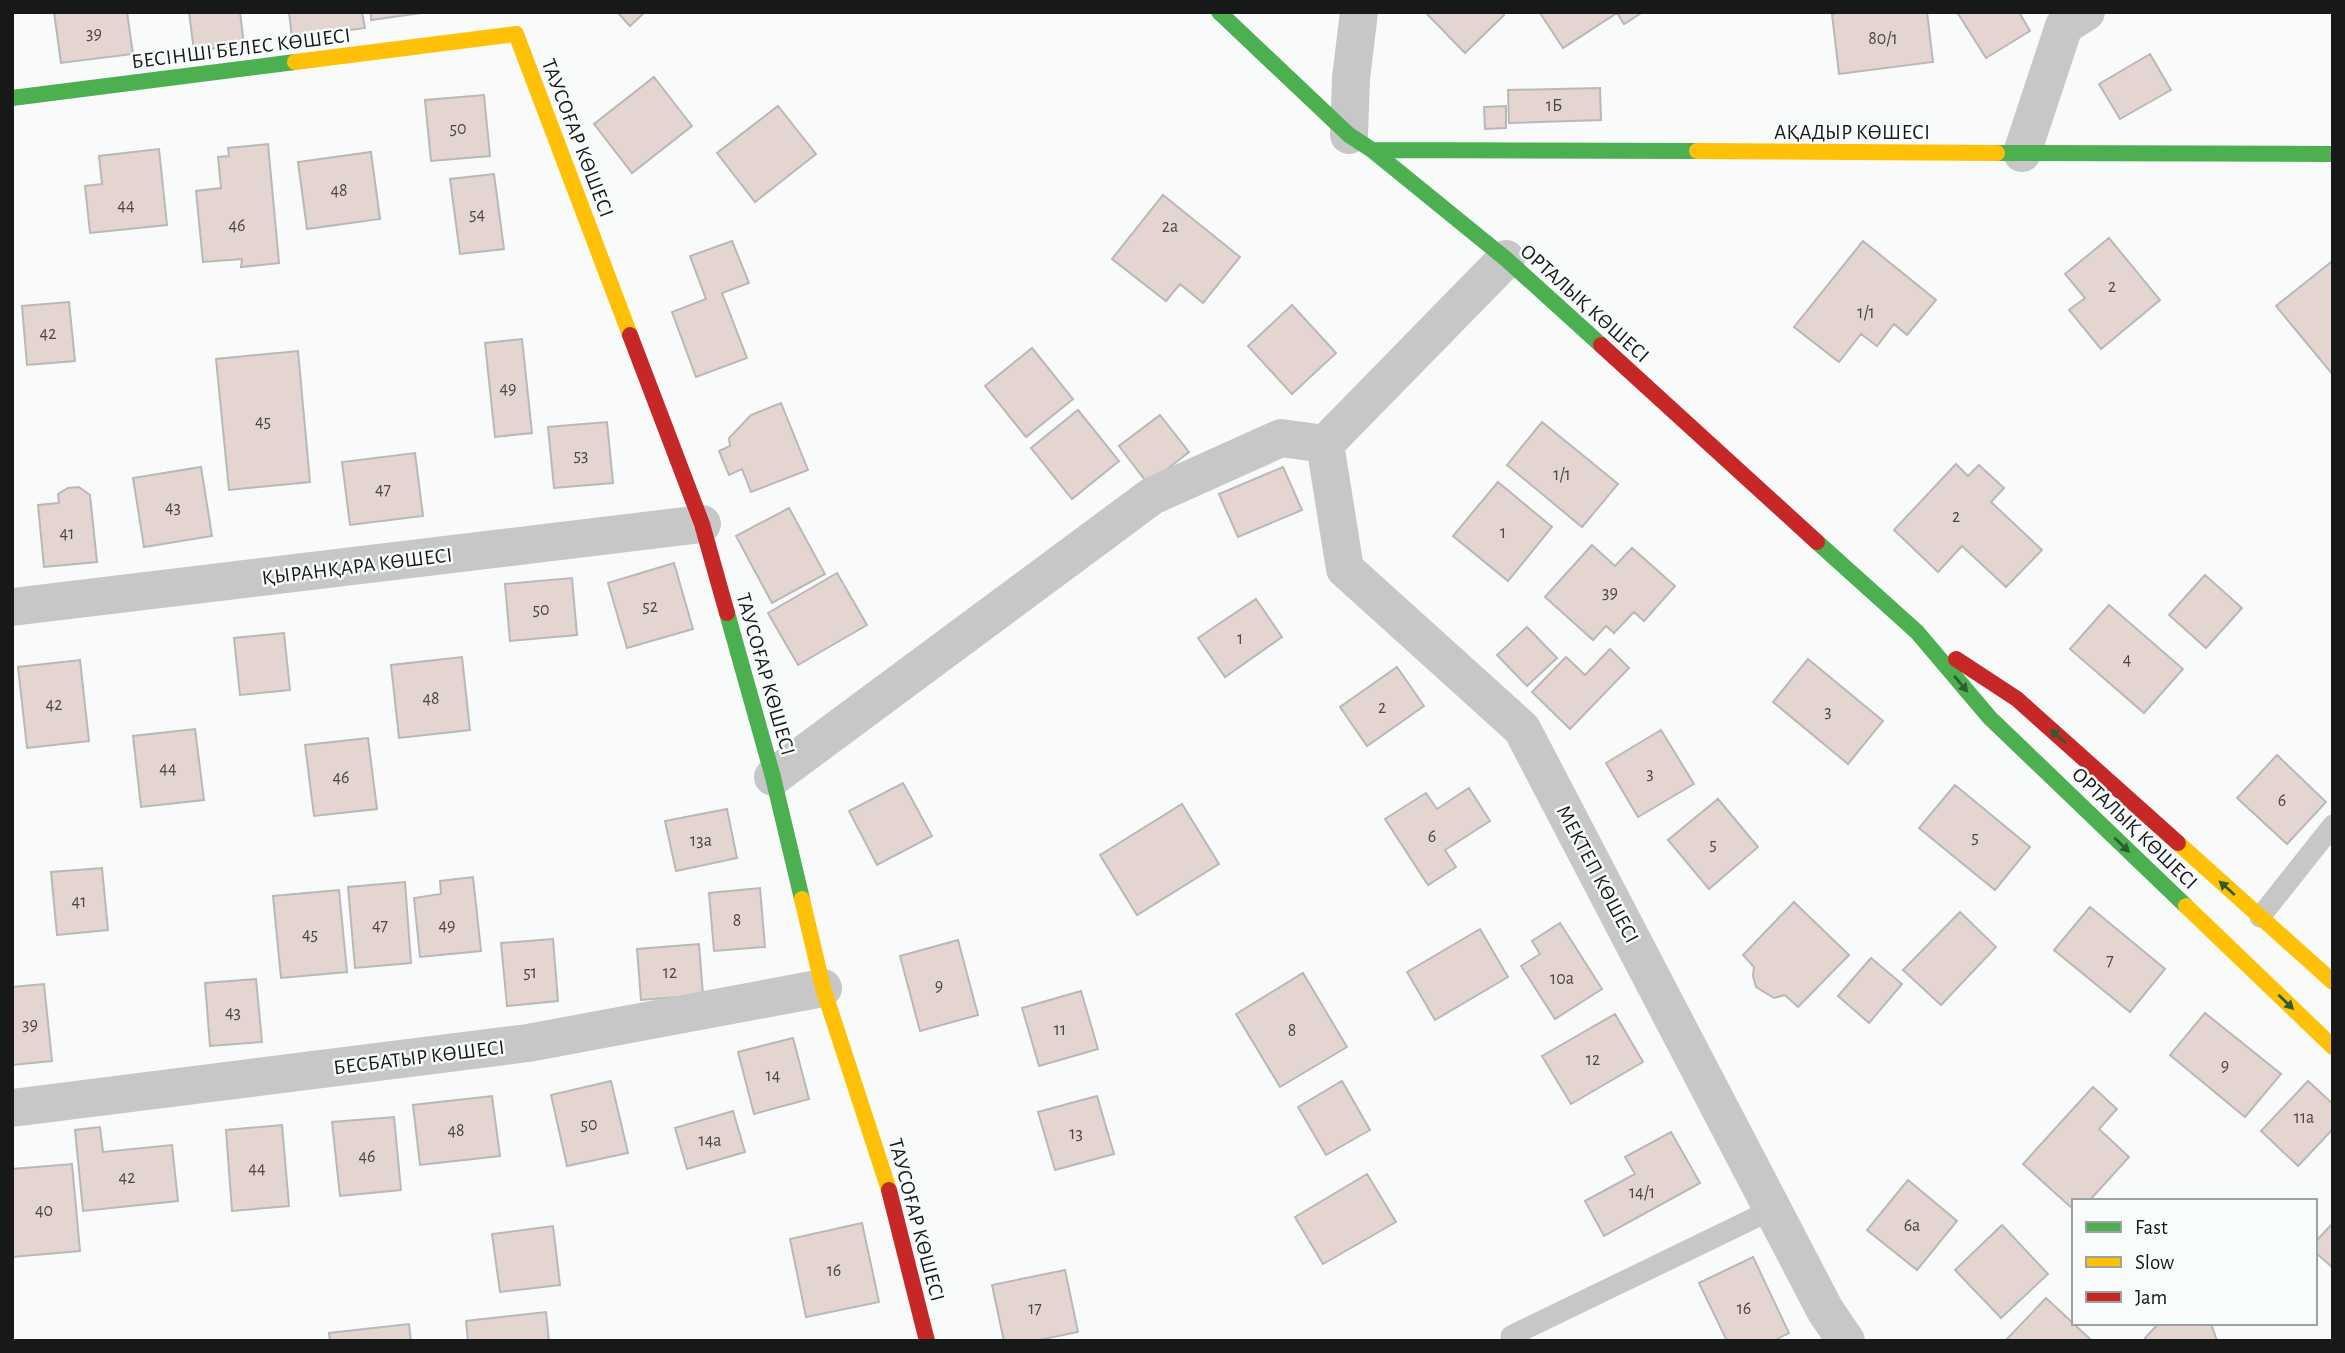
<svg xmlns="http://www.w3.org/2000/svg" width="2345" height="1353" font-family="'Alegreya Sans',sans-serif">
	<rect width="100%" height="100%" fill="#f9fbfb"/>
	<path fill="#e5d5d0" stroke="#b8b8b8" stroke-width="2" d="M54,12H127L133,54L61,63Z
		M189,12H240L244,45L194,51Z
		M289,12H362L365,28L292,38Z
		M371,12H422V13L371,20Z
		M617,12H645L630,26Z
		M1502,12L1504,15L1465,53L1426,13Z
		M1643,12L1624,24L1617,13L1563,48L1540,13Z
		M1844,12H1927L1933,62L1839,74L1832,14Z
		M1957,12H2019L2030,31L1986,58Z
		M2150,54L2171,90L2120,119L2099,84Z
		M654,77L692,126L632,173L594,124Z
		M1600,88L1601,120L1509,123L1508,90Z
		M484,95L490,156L431,161L425,100Z
		M778,106L816,154L755,202L717,153Z
		M1506,106V128L1485,129L1484,107Z
		M268,144L279,263L241,267L242,259L203,262L196,191L221,188L218,157L229,156L228,148Z
		M159,149L167,225L90,233L85,186L102,184L99,156Z
		M371,152L380,219L307,229L298,162Z
		M494,174L504,249L460,254L450,179Z
		M1163,195L1240,257L1203,303L1180,284L1166,301L1112,259Z
		M2109,238L2160,300L2101,349L2069,310L2085,298L2065,274Z
		M732,241L749,283L722,293L747,358L696,377L672,312L706,299L690,256Z
		M1863,241L1936,300L1907,335L1894,324L1877,346L1861,334L1839,362L1794,327Z
		M2331,262L2333,264V375L2276,306Z
		M69,302L75,361L27,365L22,306Z
		M1292,305L1336,353L1292,394L1248,346Z
		M522,339L532,433L495,437L485,343Z
		M1032,348L1073,399L1026,437L985,386Z
		M298,351L310,482L229,490L216,359Z
		M781,403L808,470L751,492L742,469L729,475L719,451L730,446L729,438L751,415Z
		M1078,410L1119,461L1072,499L1031,448Z
		M1160,415L1189,452L1148,484L1119,446Z
		M607,422L613,483L554,488L548,427Z
		M1542,422L1618,484L1582,527L1507,465Z
		M415,453L423,516L350,525L342,462Z
		M1956,464L1968,476L1979,465L2004,488L1991,502L2042,550L2006,587L1962,546L1938,572L1894,530Z
		M201,467L212,536L144,547L133,478Z
		M1283,467L1302,510L1238,537L1219,494Z
		M1498,482L1552,527L1508,581L1453,536Z
		M79,487L90,495L97,562L44,567L38,505L59,503L58,494L68,488Z
		M789,508L825,574L772,603L736,536Z
		M1592,545L1615,566L1632,548L1675,586L1644,621L1634,612L1614,633L1606,626L1593,640L1545,597Z
		M674,563L693,629L627,648L608,583Z
		M837,573L867,625L798,665L768,613Z
		M2205,575L2242,608L2206,648L2169,615Z
		M572,578L577,635L510,641L505,584Z
		M1256,599L1282,637L1225,677L1198,638Z
		M2109,605L2183,669L2144,713L2070,649Z
		M1527,627L1557,658L1527,686L1497,655Z
		M284,633L290,690L240,695L234,638Z
		M1610,649L1629,668L1570,729L1532,692L1566,657L1585,675Z
		M462,657L470,730L399,738L391,665Z
		M1808,659L1883,721L1848,764L1773,702Z
		M80,660L89,741L27,748L18,667Z
		M1397,667L1424,706L1367,746L1340,707Z
		M195,729L204,800L141,807L133,736Z
		M1661,730L1694,784L1638,817L1606,763Z
		M368,738L377,809L314,816L305,745Z
		M2277,755L2326,802L2287,844L2237,798Z
		M903,783L932,836L877,865L849,811Z
		M1955,785L2030,847L1995,890L1919,828Z
		M1469,788L1490,821L1445,850L1456,867L1428,885L1385,819L1426,793L1437,809Z
		M1718,799L1758,847L1709,889L1668,840Z
		M1182,804L1219,864L1137,915L1100,855Z
		M727,809L737,858L676,871L665,821Z
		M102,868L108,930L57,935L51,872Z
		M473,877L481,951L420,957L414,898L441,894L440,881Z
		M405,882L411,963L355,968L348,887Z
		M760,888L765,947L714,951L709,893Z
		M339,890L347,972L281,978L273,896Z
		M1794,902L1849,955L1798,1007L1785,995L1774,998L1756,987L1753,976L1754,967L1743,955Z
		M2090,907L2165,969L2130,1012L2054,950Z
		M1960,912L1996,947L1941,1005L1903,970Z
		M1560,923L1602,989L1555,1019L1521,966L1540,954L1532,941Z
		M1480,929L1508,977L1435,1020L1407,972Z
		M553,939L558,1001L507,1006L501,943Z
		M958,940L978,1015L920,1031L900,956Z
		M699,944L703,995L641,1000L637,949Z
		M1871,958L1902,984L1869,1023L1838,996Z
		M1303,973L1347,1047L1280,1087L1236,1014Z
		M256,979L262,1042L210,1046L205,983Z
		M44,984L52,1061L12,1065V987Z
		M1081,991L1098,1049L1039,1066L1022,1008Z
		M2205,1013L2281,1074L2245,1117L2170,1055Z
		M1615,1014L1643,1062L1571,1104L1542,1056Z
		M793,1038L809,1099L754,1114L738,1052Z
		M611,1081L628,1153L567,1166L551,1095Z
		M1342,1081L1370,1130L1326,1155L1298,1107Z
		M2308,1081L2333,1104V1129L2298,1166L2261,1131Z
		M2093,1087L2117,1109L2099,1129L2129,1157L2089,1201H2074V1210L2023,1164Z
		M492,1096L500,1156L420,1165L413,1105Z
		M1097,1096L1114,1154L1055,1170L1038,1112Z
		M733,1111L745,1152L687,1169L675,1128Z
		M394,1117L401,1190L340,1196L332,1122Z
		M282,1125L289,1206L232,1211L226,1130Z
		M100,1127L103,1152L172,1145L178,1201L83,1211L75,1130Z
		M1671,1132L1700,1183L1604,1236L1585,1201L1635,1174L1625,1157Z
		M72,1164L80,1251L12,1257V1169Z
		M1367,1174L1396,1222L1323,1264L1295,1217Z
		M1908,1180L1957,1221L1917,1270L1867,1230Z
		M862,1223L879,1302L806,1317L790,1239Z
		M2333,1223V1268L2315,1252V1242Z
		M2002,1225L2048,1274L2001,1318L1955,1270Z
		M553,1226L560,1285L500,1292L492,1234Z
		M1753,1257L1789,1333L1773,1341H1727L1699,1283Z
		M1065,1270L1078,1332L1034,1341H1004L992,1285Z
		M2046,1298L2091,1340L2089,1341H2005Z
		M546,1312L549,1341H468L466,1321Z
		M2159,1323H2211L2217,1341H2148L2145,1338Z
		M409,1324L411,1341H330L329,1333Z"/>
	<g fill="none" stroke-linecap="round" stroke-linejoin="round">
		<path stroke="#c7c7c7" stroke-width="21" d="M2260,917L2333,825
			M1511,1336L1773,1209"/>
		<path stroke="#c7c7c7" stroke-width="38" d="M1349,135L1351,78L1359,12
			M2022,153L2064,26L2086,12
			M1325,444L1345,569L1522,729L1825,1310L1846,1341
			M12,607L702,524
			M773,777L1152,496L1281,438L1325,444L1506,259
			M12,1108L528,1043L823,988"/>
		<path stroke="#4caf50" stroke-width="16" d="M1219,12L1349,135L1372,150L1506,259L1601,345
			M12,98L295,62
			M1372,150L1697,151
			M1997,153L2333,154
			M1817,542L1917,632L1990,718L2186,906
			M727,613L773,777L802,899"/>
		<path stroke="#ffc107" stroke-width="16" d="M295,62L516,34L630,335
			M1697,151L1997,153
			M2178,843L2333,982
			M802,899L823,988L889,1190
			M2186,906L2333,1047"/>
		<path stroke="#c62828" stroke-width="16" d="M630,335L702,524L727,613
			M1601,345L1817,542
			M1956,659L2017,699L2178,843
			M889,1190L927,1341"/>
	</g>
	<defs><path id="oneway-solid" d="M-6-.8H1V-3.2L6.5 0L1 3.2V.8H-6Z" transform="scale(1.75)"/></defs>
	<g fill="#2f5c31">
		<use href="#oneway-solid" transform="translate(1961 684) rotate(50)"/>
		<use href="#oneway-solid" transform="translate(2058 736) rotate(-138)"/>
		<use href="#oneway-solid" transform="translate(2122 845) rotate(44)"/>
		<use href="#oneway-solid" transform="translate(2227 888) rotate(-138)"/>
		<use href="#oneway-solid" transform="translate(2286 1002) rotate(44)"/>
	</g>
	<g text-anchor="middle" stroke-width="5" stroke-linejoin="round" paint-order="stroke">
		<g font-size="18" fill="#4a4746">
			<text x="94" y="39">39</text>
			<text x="1883" y="44">80/1</text>
			<text x="1554" y="111">1Б</text>
			<text x="458" y="134">50</text>
			<text x="339" y="196">48</text>
			<text x="126" y="211">44</text>
			<text x="477" y="220">54</text>
			<text x="237" y="231">46</text>
			<text x="1170" y="232">2а</text>
			<text x="2112" y="292">2</text>
			<text x="1866" y="318">1/1</text>
			<text x="48" y="339">42</text>
			<text x="508" y="394">49</text>
			<text x="263" y="427">45</text>
			<text x="581" y="461">53</text>
			<text x="1562" y="480">1/1</text>
			<text x="383" y="495">47</text>
			<text x="173" y="513">43</text>
			<text x="1956" y="522">2</text>
			<text x="1503" y="538">1</text>
			<text x="67" y="539">41</text>
			<text x="1610" y="598">39</text>
			<text x="650" y="612">52</text>
			<text x="541" y="615">50</text>
			<text x="1240" y="644">1</text>
			<text x="2127" y="665">4</text>
			<text x="431" y="704">48</text>
			<text x="54" y="710">42</text>
			<text x="1382" y="713">2</text>
			<text x="1828" y="717">3</text>
			<text x="168" y="774">44</text>
			<text x="1650" y="779">3</text>
			<text x="341" y="783">46</text>
			<text x="2282" y="806">6</text>
			<text x="1432" y="842">6</text>
			<text x="1975" y="843">5</text>
			<text x="701" y="846">13а</text>
			<text x="1713" y="850">5</text>
			<text x="79" y="907">41</text>
			<text x="737" y="926">8</text>
			<text x="380" y="931">47</text>
			<text x="447" y="931">49</text>
			<text x="310" y="940">45</text>
			<text x="2110" y="966">7</text>
			<text x="530" y="978">51</text>
			<text x="670" y="978">12</text>
			<text x="1562" y="984">10а</text>
			<text x="939" y="991">9</text>
			<text x="233" y="1018">43</text>
			<text x="30" y="1030">39</text>
			<text x="1060" y="1035">11</text>
			<text x="1292" y="1036">8</text>
			<text x="1593" y="1065">12</text>
			<text x="2225" y="1071">9</text>
			<text x="773" y="1081">14</text>
			<text x="2304" y="1123">11а</text>
			<text x="589" y="1130">50</text>
			<text x="456" y="1136">48</text>
			<text x="1076" y="1139">13</text>
			<text x="710" y="1146">14а</text>
			<text x="367" y="1162">46</text>
			<text x="257" y="1174">44</text>
			<text x="127" y="1183">42</text>
			<text x="1642" y="1198">14/1</text>
			<text x="44" y="1216">40</text>
			<text x="1912" y="1231">6а</text>
			<text x="834" y="1276">16</text>
			<text x="1035" y="1314">17</text>
			<text x="1744" y="1314">16</text>
		</g>
		<g font-size="21" fill="#171818" stroke="#f8fcfc">
			<text transform="translate(241 48) rotate(-7)" y="7">БЕСІНШІ БЕЛЕС КӨШЕСІ</text>
			<text x="1852" y="139">АҚАДЫР КӨШЕСІ</text>
			<text transform="translate(578 138) rotate(69)" y="7">ТАУCОҒАР КӨШЕСІ</text>
			<text transform="translate(1585 303) rotate(42)" y="7">ОРТАЛЫҚ КӨШЕСІ</text>
			<text transform="translate(357 566) rotate(-7)" y="7">ҚЫРАНҚАРА КӨШЕСІ</text>
			<text transform="translate(766 674) rotate(74)" y="7">ТАУCОҒАР КӨШЕСІ</text>
			<text transform="translate(2135 828) rotate(44)" y="7">ОРТАЛЫҚ КӨШЕСІ</text>
			<text transform="translate(1598 874) rotate(62)" y="7">МЕКТЕП КӨШЕСІ</text>
			<text transform="translate(419 1057) rotate(-7)" y="7">БЕСБАТЫР КӨШЕСІ</text>
			<text transform="translate(917 1220) rotate(75)" y="7">ТАУCОҒАР КӨШЕСІ</text>
		</g>
	</g>
	<rect width="2345" height="1353" fill="none" stroke="#171818" stroke-width="28"/>
	<rect x="2072" y="1199" width="245" height="126" fill="#f8fcfc" stroke="#9ea1a1" stroke-width="2"/>
	<rect x="2086" y="1222" width="35" height="10" fill="#4caf50" stroke="#9ea1a1" stroke-width="2"/>
	<text x="2135" y="1234" font-size="21" fill="#171818">Fast</text>
	<rect x="2086" y="1257" width="35" height="10" fill="#ffc107" stroke="#9ea1a1" stroke-width="2"/>
	<text x="2135" y="1269" font-size="21" fill="#171818">Slow</text>
	<rect x="2086" y="1292" width="35" height="10" fill="#c62828" stroke="#9ea1a1" stroke-width="2"/>
	<text x="2135" y="1304" font-size="21" fill="#171818">Jam</text>
</svg>
